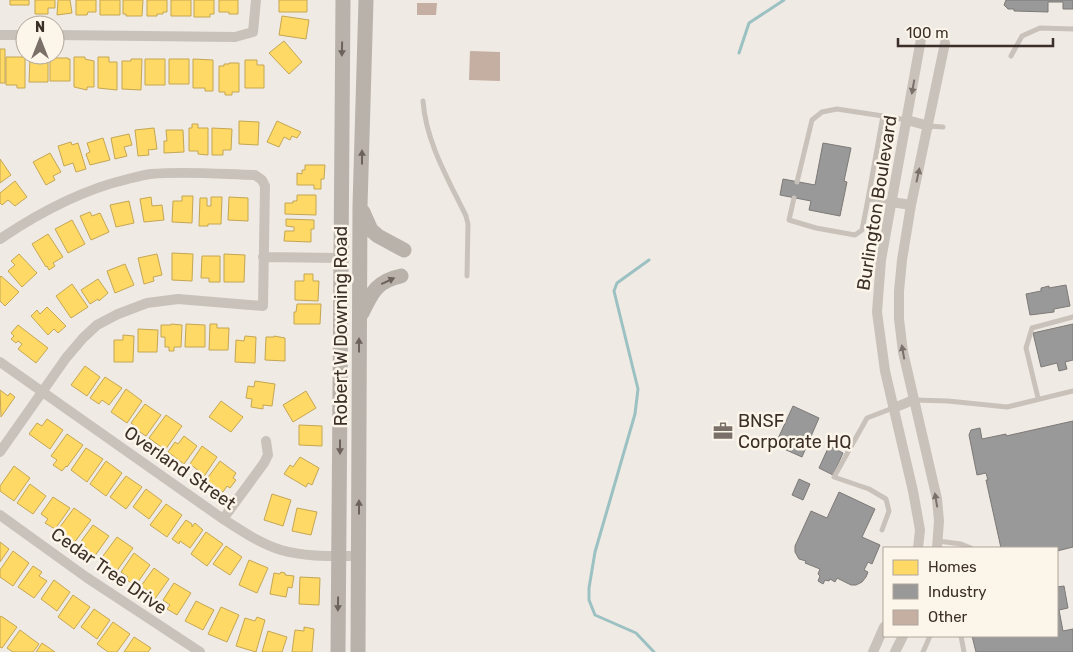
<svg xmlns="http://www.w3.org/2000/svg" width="1073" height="652" font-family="Rubik,sans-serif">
	<rect width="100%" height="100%" fill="#efeae3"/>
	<path fill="#ffd966" stroke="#c4a653" d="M10,0H29V5H10Z
		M35,0H55V8H48V14H35Z
		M58,0H70L72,13L57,15Z
		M76,0H96V12H88L87,15H76Z
		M100,0H120V15H100Z
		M123,0H143L142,16H126V14H123Z
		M147,0H167V12H163V14H157V16H147Z
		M171,0H191V16H171Z
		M194,0H214V14H210V17H194Z
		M219,0H238V14H229V12H219Z
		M279,0H307V12H279Z
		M282,16L309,20L306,39L279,35Z
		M284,41L302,62L289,74L269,53Z
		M0,49H5V83H0Z
		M6,57H25V88H17V85H6Z
		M74,57H85V59L94,61V87H87V90L74,87Z
		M98,57H109V62H117V90L98,88Z
		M30,58H48V82H29Z
		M50,58H68V59H70V81H50Z
		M131,59H142L141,90L122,89V61H131Z
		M145,59H165V85H145Z
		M169,59H189V84H169Z
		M193,59L213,60V91H205V88H193Z
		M245,60H257V65H264V88H245Z
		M229,63H239V92H232V95H225V92H219V66H224V64H229Z
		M239,121L259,122L258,145L239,144Z
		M277,121L301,132L297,138L292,136L290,140L284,137L279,147L267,142Z
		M192,124H198V128H208V155L198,154V151H189V128H192Z
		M154,128L157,149L148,150L149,155L138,156L135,130Z
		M212,128L232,129L231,150H223V155H212Z
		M166,130H183L184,152L164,153V141H167Z
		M129,134L132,145L124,147L127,156L115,159L111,138Z
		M103,138L110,160L90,165L86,154L90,152L87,143Z
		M71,142L72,145L78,143L86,169L76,172L73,163L64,166L58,146Z
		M50,153L61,172L53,176L55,180L46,185L33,162Z
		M0,159L11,175L0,183Z
		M305,165H325L324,179H321V189H314V185H297V173L302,174V170H305Z
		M15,181L27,197L15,206L8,200L2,205L0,203V193Z
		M297,195H316V215L285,214V203H293V201H297Z
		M182,196H193L192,223L172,222L173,201H182Z
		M151,197L152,206L162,205L164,220L144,222L140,199Z
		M211,197H222L221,224H208V226H199L200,198H207V206H211Z
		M229,197L248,198V221L228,220Z
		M129,201L134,223L116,227L110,205Z
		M90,212L92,216L100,213L109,232L91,240L80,216Z
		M286,219L314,220V229H311V242L284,241L285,231H294V227L286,226Z
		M72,220L85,244L68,253L55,229Z
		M48,234L63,257L53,263L55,266L49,270L47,266L46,267L32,244Z
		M172,253L193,254L192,281L172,280Z
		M19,254L37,273L22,287L8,271L15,265L11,261Z
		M157,254L162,275L153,277L154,281L144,284L138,258Z
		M224,254L245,255L244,282H224Z
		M202,256H220V282H209V278H201Z
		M125,264L134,285L115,293L107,271Z
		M304,274H313V281H319L318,301L295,300V281H304Z
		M1,276L19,292L5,306L0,301V277Z
		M98,279L108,293L99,301L98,299L90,304L81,290Z
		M72,284L88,307L71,318L56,296Z
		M297,304H321L320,324H294V312H296Z
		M47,307L66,326L58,333L54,329L48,335L31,316L37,310L40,314Z
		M171,324L182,325L181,347H174V351H169V347H165V337H161V325H171Z
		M186,324L205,325V347H185Z
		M210,324H217V328H229L228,350H209Z
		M18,325L48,348L36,363L18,349L22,344L18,341L16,343L11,339L14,336L11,333Z
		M138,329L158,330L157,352H138Z
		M123,335L134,336L133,362H114V340H123Z
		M245,336L256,337L255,363L235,362L236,340L244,341Z
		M274,336L285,338V361L265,360L266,337H274Z
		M85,366L100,377L87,396L71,385Z
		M105,377L122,388L109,405L102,400L99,404L90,398Z
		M255,381L275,384L272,406L263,405V409L251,407L252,399L246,398L248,386L254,387Z
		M126,389L142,401L127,423L111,412Z
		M0,390L8,396L10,393L15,397L1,417Z
		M306,391L316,408L293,422L283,405Z
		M221,401L243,417L231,432L209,417Z
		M145,404L161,415L146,436L137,430L138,428L131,423Z
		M166,415L182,426L165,450L149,438Z
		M47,419L63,430L50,449L29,434L37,423L42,426Z
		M299,425L322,426V446L299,445Z
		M67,434L83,445L67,467L66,466L62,471L53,465L57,460L51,456Z
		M184,436L197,446L184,464L168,452L175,442L178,444Z
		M202,446L217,457L203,478L197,474L199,471L190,464Z
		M86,448L103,459L87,482L71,470Z
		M300,457L319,468L312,485L308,483L306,487L284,474L290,465L293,467Z
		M106,461L122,473L106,496L90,484Z
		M220,461L236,473L233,478L236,480L230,488L227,486L223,492L206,480Z
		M14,466L30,478L14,501L0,491V486Z
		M126,476L142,487L126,509L110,497Z
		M30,484L46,496L33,514L17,503Z
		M146,489L162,501L149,519L133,507Z
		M272,494L291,500L283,526L264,520Z
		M53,497L70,508L55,529L45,523L48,519L41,514Z
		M166,504L182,515L167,537L150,525Z
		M74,508L91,520L74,543L57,531Z
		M297,508L317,512L311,535L292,531Z
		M186,520L192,524V527L195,523L203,530L190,548L180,541L179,544L172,539Z
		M93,525L109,536L94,557L85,551L87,548L80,543Z
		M206,532L223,544L207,566L191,554Z
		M117,537L133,548L116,572L100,560Z
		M0,542L9,549L0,562Z
		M226,546L242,557L230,575L213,564Z
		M13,551L29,563L13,586L0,577V570Z
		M134,553L150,565L135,586L126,579L128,577L121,572Z
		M249,560L268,568L257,593L239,585Z
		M33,566L42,572L39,576L47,581L34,598L18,587Z
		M154,568L169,579L154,600L149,596L151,593L141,586Z
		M281,572L285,573V575L294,576L292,588L288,587L286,597L270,594L274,573L280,574Z
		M300,577L320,578L319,605L299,604Z
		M54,580L70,592L57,611L41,599Z
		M174,583L191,593L177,615L167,609L170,605L163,600Z
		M73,595L90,607L74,629L58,617Z
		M196,601L214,610L203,630L185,621Z
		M221,607L239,615L227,642L208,634Z
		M94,609L110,620L97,639L81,627Z
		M1,616L17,627L2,648L0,647V618Z
		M257,617L265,620L256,652L236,646L245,618L255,621Z
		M113,622L130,634L117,652H108L97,644Z
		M304,627L314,629L312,652H292L295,630L304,631Z
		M20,630L39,644L33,652H13L7,648Z
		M268,631L287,637L282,652H262Z
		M134,637L151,648L148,652H124Z
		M42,643L55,652H36Z"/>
	<path fill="#999" stroke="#7d7977" d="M1073,0V9H1063V2H1048V12L1014,11V9H1008L1004,5L1006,0Z
		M823,143L851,148L844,181L847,182L840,216L809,210L811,201L780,195L783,179L815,185Z
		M1066,285L1070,306L1054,309V312L1030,315L1026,294L1041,291V288L1049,286V288Z
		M1073,324V360L1065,362L1067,369L1059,371L1057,363L1041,367L1033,333Z
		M793,406L819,418L802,457L775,445Z
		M1073,421V547L1057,551V548H1001L986,480H988L986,473L977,475L969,435L971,430L980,428L982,439L1006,434V436Z
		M829,446L843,453L833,475L819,468Z
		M799,479L810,484L803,500L792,495Z
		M839,492L875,509L862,537L880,545L872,564L868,562L864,570L868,572L866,577L862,582L856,585H851L837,578L835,582L830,579L829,581L825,580L823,584L818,581L820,576L818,574L820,569L805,563L806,561L799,559L795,552V546L811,511L827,518Z
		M1064,586L1068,608L1059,610L1063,631L1073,629V652H976L972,636H1057V587Z"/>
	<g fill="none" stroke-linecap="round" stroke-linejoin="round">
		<path stroke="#9cc1c3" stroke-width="3" d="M739,53L749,23L784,0
			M649,260L617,283L614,291L638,389L635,414L595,552L589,588V600L595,615L636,633L654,652"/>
	</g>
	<path fill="#c5afa3" d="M417,3H437L436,15H417Z
		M470,51L500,52V81L469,80Z"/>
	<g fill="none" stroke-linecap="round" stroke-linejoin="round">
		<path stroke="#c9c2bb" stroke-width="5" d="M1011,56L1022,36L1040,28L1073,29
			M423,101C426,142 448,179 466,216L468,224L467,276
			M929,126L943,127
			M797,182L812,120L822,112L837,109L883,116
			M794,198L789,220L816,228L855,235L862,230L868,199
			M892,202L868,199L883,116L907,120
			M1038,398L1026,348L1032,328L1073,317
			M914,400L948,401L1007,407L1073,391
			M882,530L889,511L886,499L869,489L834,477L867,418L893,408
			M938,541L961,544L971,548
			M961,636L964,652
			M923,652L930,636"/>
		<path stroke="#c9c2bb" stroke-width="10" d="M0,35H25
			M55,35L235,37L253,32L256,0
			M907,120L929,126
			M892,202L911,205
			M0,239C40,212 81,190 128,179C136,177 143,175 151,174C185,171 220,174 255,175L262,180L265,186L263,306L178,299L147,303L118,314L97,325L83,338L66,358L0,452
			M263,257L340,258
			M0,362L223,519C241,530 260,544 281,550C305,557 333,556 358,556
			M894,408L913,400
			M0,515L86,577L200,652
			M223,519L264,463L268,455L266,441
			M918,548L920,530L913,491L885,371L877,312L881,260L921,39
			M937,548L939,521L937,499L903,352L899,319V291L902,260L911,205L945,43
			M873,652L884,627
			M895,652L903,636"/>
		<path stroke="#b9b2ab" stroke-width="15" d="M363,212L371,230L378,236L404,250
			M362,313C372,292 377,281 401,276
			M338,652L343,0
			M358,652L360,206L366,0"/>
	</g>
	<defs><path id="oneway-solid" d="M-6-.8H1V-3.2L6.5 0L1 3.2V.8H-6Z" transform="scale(1.25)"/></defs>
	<g fill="#6d635c">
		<use href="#oneway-solid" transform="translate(342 49) rotate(91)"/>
		<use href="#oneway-solid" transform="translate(362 157) rotate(-90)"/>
		<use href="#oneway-solid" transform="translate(388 281) rotate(-25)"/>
		<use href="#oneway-solid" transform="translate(359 345) rotate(-90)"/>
		<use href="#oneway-solid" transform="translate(340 447) rotate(90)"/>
		<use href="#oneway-solid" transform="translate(359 507) rotate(-90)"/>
		<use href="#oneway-solid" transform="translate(338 604) rotate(91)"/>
	</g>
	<g fill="#7b716a">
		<use href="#oneway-solid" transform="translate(913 87) rotate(100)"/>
		<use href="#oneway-solid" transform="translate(918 175) rotate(-78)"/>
		<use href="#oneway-solid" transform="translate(903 352) rotate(-100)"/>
		<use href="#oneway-solid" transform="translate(936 500) rotate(-100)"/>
	</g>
	<defs>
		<symbol id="office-bare" viewBox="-9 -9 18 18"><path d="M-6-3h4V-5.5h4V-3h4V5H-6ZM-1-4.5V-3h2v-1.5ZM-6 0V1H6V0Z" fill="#7a7069" stroke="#fcf5ea" stroke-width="2.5" paint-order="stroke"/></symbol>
	</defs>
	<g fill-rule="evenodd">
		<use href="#office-bare" x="709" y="417" width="28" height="28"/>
	</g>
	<g text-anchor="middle" stroke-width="5" stroke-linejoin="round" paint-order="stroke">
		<g font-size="18" fill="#3b2f28" stroke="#fcf5ea">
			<text transform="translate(877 203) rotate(-81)" y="6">Burlington Boulevard</text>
			<text transform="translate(341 326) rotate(-90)" y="6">Robert W Downing Road</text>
			<text transform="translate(180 468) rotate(35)" y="6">Overland Street</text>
			<text transform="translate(109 571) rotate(35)" y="6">Cedar Tree Drive</text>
		</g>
		<g font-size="18" fill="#3b2f28" stroke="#fcf5ea" text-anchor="start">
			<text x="738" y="427">BNSF<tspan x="738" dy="21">Corporate HQ</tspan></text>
		</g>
	</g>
	<rect x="883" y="547" width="175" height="90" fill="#fcf5ea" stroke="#afa69c"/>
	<rect x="893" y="560" width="25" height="15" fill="#ffd966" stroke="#afa69c"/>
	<text x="928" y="572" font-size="15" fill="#3b2f28">Homes</text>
	<rect x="893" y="584" width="25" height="15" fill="#999999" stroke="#afa69c"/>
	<text x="928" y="597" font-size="15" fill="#3b2f28">Industry</text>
	<rect x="893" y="610" width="25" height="15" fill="#c5afa3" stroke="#afa69c"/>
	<text x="928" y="622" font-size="15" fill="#3b2f28">Other</text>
	<g transform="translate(40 40)"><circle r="24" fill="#fcf5ea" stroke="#afa69c"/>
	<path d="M0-4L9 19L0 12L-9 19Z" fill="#7a7069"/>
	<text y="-8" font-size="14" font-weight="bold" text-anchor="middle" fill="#3b2f28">N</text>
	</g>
	<path d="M898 38v8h155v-8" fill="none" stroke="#3b2f28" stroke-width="2.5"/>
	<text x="906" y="38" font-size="15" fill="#3b2f28" stroke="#fcf5ea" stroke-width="4" paint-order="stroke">100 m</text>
</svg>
